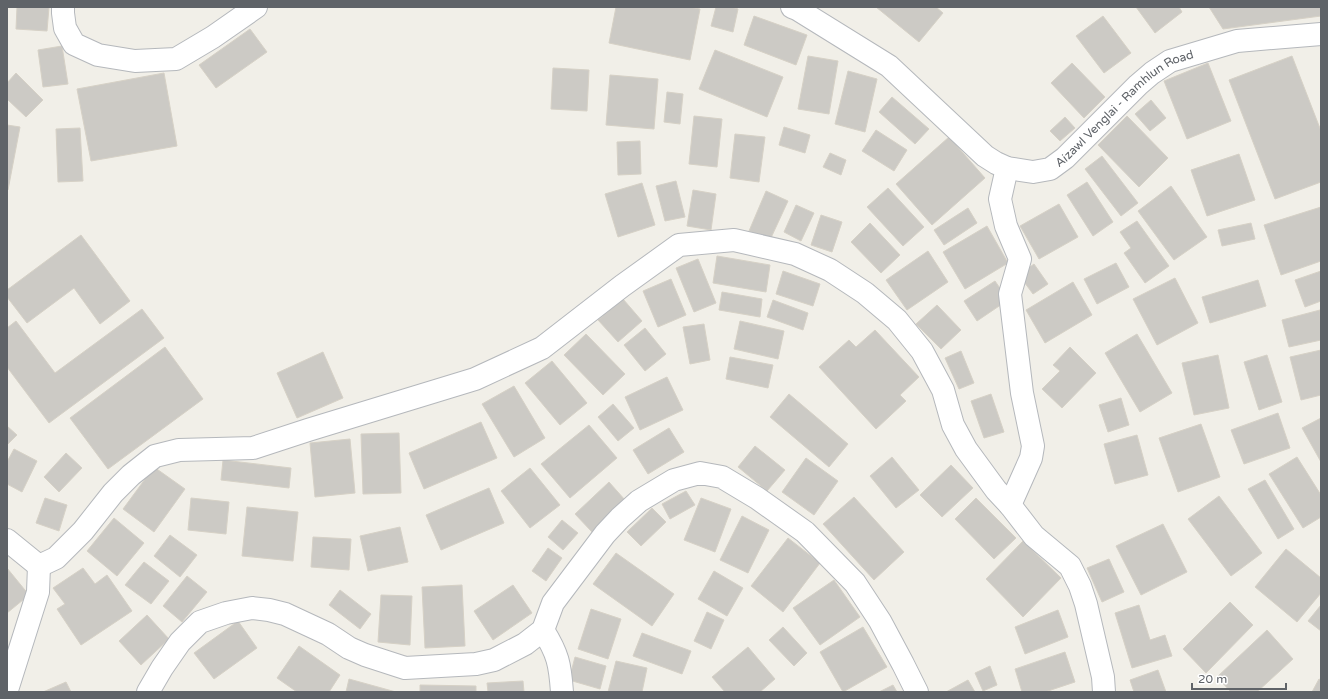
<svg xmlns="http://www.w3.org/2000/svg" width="1328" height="699" font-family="'Varela Round',sans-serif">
	<rect width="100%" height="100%" fill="#f1efe8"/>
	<path fill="#cccac5" stroke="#d6d1c6" d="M17,7H49L47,31L16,29Z
		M616,7H689L700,9L690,60L609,43Z
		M716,7H731L738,9L733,32L711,26Z
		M876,7H936L943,13L919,42Z
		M1136,7H1179L1182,12L1155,33Z
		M1209,7H1321V16L1223,29Z
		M754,16L807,35L796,65L744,45Z
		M1103,16L1131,53L1104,73L1076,36Z
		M250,29L267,52L216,88L199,65Z
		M62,46L68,84L43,87L38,50Z
		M715,50L783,77L767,117L699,89Z
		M808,56L838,61L829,114L798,109Z
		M1292,56L1321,131V182L1275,199L1229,80Z
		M1072,63L1105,97L1084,118L1051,83Z
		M1208,63L1231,121L1187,139L1164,81Z
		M553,68L589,70L587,111L551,109Z
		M848,71L877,79L865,132L835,124Z
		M16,73L43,100L26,117L7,99V83Z
		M164,73L177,146L91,161L77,89Z
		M610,75L658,79L654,129L606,125Z
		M667,92L683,94L680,124L664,122Z
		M892,97L929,129L915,144L879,112Z
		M1151,100L1166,118L1150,131L1135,114Z
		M694,116L722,119L717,167L689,164Z
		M1127,116L1168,158L1139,187L1098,145Z
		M1065,117L1075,128L1060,141L1050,131Z
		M7,125L20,127L8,190H7Z
		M784,127L810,135L805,153L779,145Z
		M80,128L83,181L58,182L56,129Z
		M876,130L907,150L894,171L862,151Z
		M735,134L765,137L759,182L730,178Z
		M949,137L985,178L932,225L896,184Z
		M640,141L641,174L618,175L617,142Z
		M830,153L846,160L841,175L823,167Z
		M1239,154L1255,200L1207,216L1191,170Z
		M1102,156L1138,203L1121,216L1085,169Z
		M676,181L685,217L665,221L656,186Z
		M1087,182L1113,222L1093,236L1067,195Z
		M642,183L655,225L618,237L605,194Z
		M1171,186L1207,237L1174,260L1138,211Z
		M888,188L924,227L903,246L867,207Z
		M693,190L716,194L711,230L687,226Z
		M766,191L788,201L770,240L749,231Z
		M1059,204L1078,237L1039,259L1020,226Z
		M796,205L814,213L801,241L784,232Z
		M1321,207V261L1281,275L1264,225Z
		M968,208L977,223L944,245L934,230Z
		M821,215L842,222L832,252L811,245Z
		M1137,221L1169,266L1145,283L1124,253L1131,248L1120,232Z
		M870,223L900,255L881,273L851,242Z
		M1251,223L1255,239L1222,246L1218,230Z
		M987,226L1008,263L965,289L943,252Z
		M81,235L130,301L100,324L74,288L27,323L7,297V290Z
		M928,251L948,282L907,310L886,280Z
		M717,256L770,265L766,292L713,283Z
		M698,259L716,303L694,312L676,268Z
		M1116,263L1129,287L1097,304L1084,279Z
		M1034,264L1048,284L1033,294L1019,275Z
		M783,271L820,284L813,306L776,294Z
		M1321,271V301L1305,307L1295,280Z
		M1175,278L1198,323L1157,345L1133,299Z
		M671,279L686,315L658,327L643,291Z
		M1258,280L1266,306L1210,323L1202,297Z
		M995,281L1008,300L977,321L964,301Z
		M1073,282L1092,315L1045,343L1026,310Z
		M722,292L762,299L760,317L719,310Z
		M623,299L642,321L618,342L598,320Z
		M773,300L808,313L803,330L767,317Z
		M937,305L961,330L941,349L916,324Z
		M142,309L164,338L49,423L7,367V328L16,321L55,373Z
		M1320,310L1321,340L1289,347L1282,320Z
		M740,321L784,331L778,359L734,349Z
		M704,324L710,360L690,364L683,327Z
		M645,328L666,354L645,371L624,345Z
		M875,330L919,377L900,395L906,401L876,429L819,367L849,340L856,347Z
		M586,334L625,374L603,395L564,355Z
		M1137,334L1172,393L1140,412L1105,353Z
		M165,347L203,399L108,469L70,418Z
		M1070,347L1096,373L1062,408L1042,389L1060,371L1053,365Z
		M1321,350V395L1301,400L1290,357Z
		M961,351L974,383L959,389L945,358Z
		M323,352L343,398L297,418L277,373Z
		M1218,355L1229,408L1194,415L1182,363Z
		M1267,355L1282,402L1259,410L1244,362Z
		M730,357L773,365L768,388L726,379Z
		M552,361L587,403L560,425L525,383Z
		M667,377L683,410L640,430L625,397Z
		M514,386L545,438L514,457L482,404Z
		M789,394L848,444L829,467L770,417Z
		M991,394L1004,432L984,438L971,401Z
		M1121,398L1129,425L1108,432L1099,405Z
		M613,404L634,428L618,441L598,417Z
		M1278,413L1290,448L1244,464L1231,430Z
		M1321,418V462L1302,428Z
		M481,422L497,458L424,489L409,453Z
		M1201,424L1220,477L1178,492L1159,438Z
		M589,425L617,458L570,498L541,464Z
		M7,426L17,435L7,445Z
		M669,428L684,452L648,474L633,450Z
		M399,433L401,493L363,494L361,434Z
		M1137,435L1148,475L1115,484L1104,444Z
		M350,439L355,493L315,497L310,443Z
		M755,446L785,470L767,491L738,467Z
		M14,449L37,461L22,492L7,484V462Z
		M66,453L82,468L59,492L44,477Z
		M892,457L919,490L896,508L870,476Z
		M1297,457L1321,495V517L1303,528L1269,474Z
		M806,458L838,481L814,515L782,492Z
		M223,460L291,468L289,488L221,480Z
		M951,465L973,488L942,517L920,495Z
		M154,467L185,489L154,532L123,509Z
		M530,468L560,505L530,528L501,491Z
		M1265,480L1294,529L1278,539L1248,489Z
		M609,482L625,500L592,532L575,514Z
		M489,488L504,523L441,550L426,515Z
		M686,491L695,505L670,519L662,504Z
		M1219,496L1262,553L1231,576L1188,519Z
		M854,497L904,552L874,580L823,524Z
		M45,498L67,505L59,531L36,523Z
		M191,498L229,502L226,534L188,530Z
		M701,498L731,509L715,552L684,540Z
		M976,498L1016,538L994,559L955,519Z
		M247,507L298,512L293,561L242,556Z
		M652,508L666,522L641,546L627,532Z
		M742,516L769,530L748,573L720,560Z
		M114,518L144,543L117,576L87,551Z
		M562,520L578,533L563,550L548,537Z
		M1163,524L1187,572L1141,595L1116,546Z
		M400,527L408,562L368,571L360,536Z
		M170,535L197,555L180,577L154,556Z
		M313,537L351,539L349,570L311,567Z
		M788,538L820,563L783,612L751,586Z
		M1023,541L1061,578L1023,617L986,579Z
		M548,548L562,558L546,581L532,571Z
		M1286,549L1321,578V593L1297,622L1255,587Z
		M616,553L674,594L652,626L593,584Z
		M1109,559L1124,592L1102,602L1087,568Z
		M144,562L169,581L151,604L125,585Z
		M7,568L29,595L7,613Z
		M83,568L95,584L107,575L132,611L81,645L57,609L65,604L53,588Z
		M714,571L743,588L727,616L698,599Z
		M187,576L207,592L182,622L163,606Z
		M834,580L860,617L820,645L793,608Z
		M462,585L465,646L425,648L422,587Z
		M513,585L532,613L493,640L474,611Z
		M340,590L371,614L360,629L329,605Z
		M381,595L412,596L410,645L378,642Z
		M1230,602L1253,625L1206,673L1183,649Z
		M1139,605L1150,640L1165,635L1172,656L1132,668L1115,613Z
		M1321,605V631L1308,621Z
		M591,609L621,619L608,659L578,649Z
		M1058,610L1068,637L1025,654L1015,627Z
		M707,612L724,620L711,649L694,641Z
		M147,615L169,639L141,665L119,641Z
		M238,621L257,648L214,679L194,653Z
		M783,627L807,653L794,666L769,640Z
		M863,627L887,667L843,692L820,652Z
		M1267,630L1293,659L1257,692H1231L1217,677Z
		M642,633L691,651L682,674L633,656Z
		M299,646L340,675L329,692H297L277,678Z
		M748,647L775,679L760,692H725L712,677Z
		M1065,652L1075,682L1045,692H1022L1015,669Z
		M575,657L606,666L600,689L569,680Z
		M616,661L647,668L642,692H608Z
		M990,666L997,685L983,691L975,673Z
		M1158,670L1166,692H1134L1130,680Z
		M349,679L396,692H346Z
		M1319,679L1321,680V692H1312Z
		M968,680L975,692H946Z
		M523,681L524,692H488L487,683Z
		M66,682L71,692H43Z
		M420,685L476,686V692H420Z
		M893,685L897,692H879Z"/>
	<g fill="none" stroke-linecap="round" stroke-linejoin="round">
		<defs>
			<g id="street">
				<path d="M63,7V13L65,28L74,44L98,55L135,61L176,59L213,37L256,7"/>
				<path id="s1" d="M792,7L797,9L889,66L985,156L996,163L1007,168L1033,172L1050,169L1065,158L1138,85L1152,73L1170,61L1237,41L1321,34"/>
				<path d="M1007,168L1000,199L1006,226L1020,259L1010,294L1022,393L1033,446L1031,458L1010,505"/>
				<path d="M7,540L39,566L56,558L83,531L113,493L131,475L155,456L179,450L253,448L308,430L475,379L542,348L622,286L679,245L734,240L795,254L830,270L865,293L897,320L922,351L943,390L953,425L966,449L996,490L1010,505L1034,536L1070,566L1080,586L1086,604L1103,677L1104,692"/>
				<path d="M543,630C558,654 560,664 562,692"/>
				<path d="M7,690L38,592L39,566"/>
				<path d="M148,692L162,668L180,642L200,622L226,613L252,608L269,610L285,614L328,634L349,648L365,655L405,668L476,664L494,660L525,644L543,630L553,603L605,534L620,518L639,501L674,480L700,473L722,477L757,498L805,532L855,583L880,621L903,664L917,692"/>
			</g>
		</defs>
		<use href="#street" stroke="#b5b8bc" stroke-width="24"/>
		<use href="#street" stroke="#fff" stroke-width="22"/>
	</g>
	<g text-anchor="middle" stroke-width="3.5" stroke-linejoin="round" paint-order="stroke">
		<g font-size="12" fill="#5f6368" stroke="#fff">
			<text dy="4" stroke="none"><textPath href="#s1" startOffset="411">Aizawl Venglai - Ramhlun Road</textPath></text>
		</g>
	</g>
	<rect width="1328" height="699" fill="none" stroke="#5f6368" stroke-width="16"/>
	<path d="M1192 683v6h94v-6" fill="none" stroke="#5f6368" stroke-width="2"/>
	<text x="1198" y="683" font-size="12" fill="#5f6368" stroke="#ffffff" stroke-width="3" paint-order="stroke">20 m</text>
</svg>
